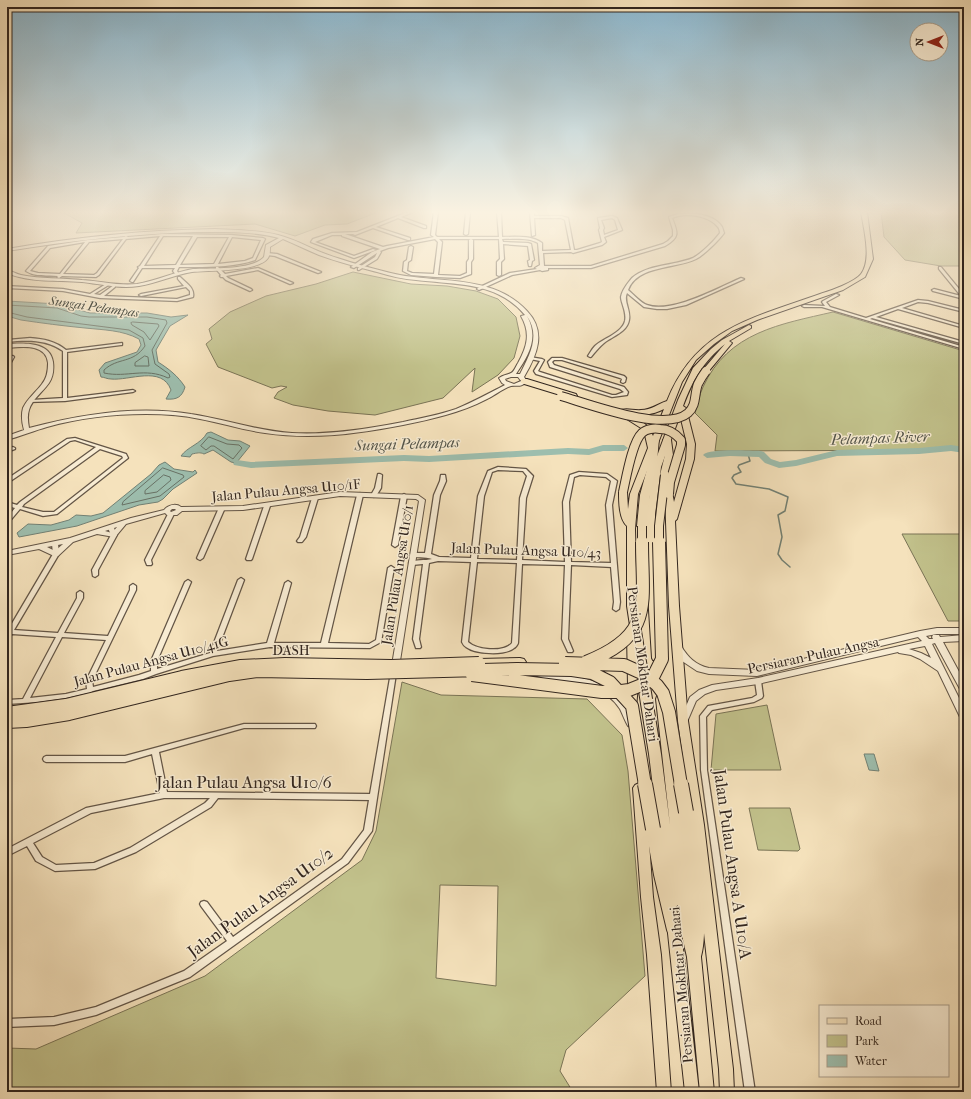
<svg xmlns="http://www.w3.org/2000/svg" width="971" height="1099" font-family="'IM FELL French Canon',serif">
	<rect width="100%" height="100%" fill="#f5e2bc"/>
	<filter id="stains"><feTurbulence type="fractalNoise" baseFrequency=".005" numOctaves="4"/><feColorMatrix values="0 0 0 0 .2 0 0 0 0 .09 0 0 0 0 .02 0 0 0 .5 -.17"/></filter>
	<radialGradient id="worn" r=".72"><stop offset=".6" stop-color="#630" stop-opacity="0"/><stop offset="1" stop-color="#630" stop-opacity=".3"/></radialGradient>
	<path fill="#c2c28c" stroke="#7a7456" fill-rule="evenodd" d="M59,212H378L347,224L325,225L295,236L255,224L76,233L82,223L66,214Z
		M881,212H964V266H941L905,260L884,237Z
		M353,272L411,284L447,286L476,291L498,299L516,317L520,336L514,358L498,375L472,392L475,368L443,398L375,415L328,411L293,405L274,398L278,392L287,387L281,386L272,388L218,367L206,344L212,339L209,329L230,312L266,296L316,284Z
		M833,312L964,351V450L715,451L717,435L695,413C698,405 699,395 703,387C728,332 781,324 833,312Z
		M902,534H964V621H948Z
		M402,682L441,695L587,699L622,735L628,771L645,976L566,1050L560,1071L573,1092H7V1048L36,1049L205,976L362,860L376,831ZM440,885L498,886L496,986L436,978Z
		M767,705L781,770H711L716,714Z
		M749,808H790L800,849L798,851L758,850Z"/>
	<path fill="#9dbeae" stroke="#728175" d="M7,301L58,304L90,313H147L171,317L188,315L170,326L156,350L158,362C169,369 178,376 185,387C182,397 177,400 166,399L171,390C162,365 129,381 111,379C107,379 104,377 101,377L99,370L105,363L137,352L141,345L139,339C122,330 104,330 85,328C64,326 41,323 21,320L7,316Z
		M211,432L228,440L240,441L250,446L237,462L251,464L250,466L231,462L213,450L204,454C200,452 197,453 192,454L190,457L181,456C187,447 201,444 207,433Z
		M165,462L174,469L193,472L195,470L197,473L173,489L163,499L158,502L139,505L77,526L19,537L17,533L28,524L51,525L69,520L76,515L91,516L103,513L151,474L159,465Z
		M864,754H874L879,771L869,770Z"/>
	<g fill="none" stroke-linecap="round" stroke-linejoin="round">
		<path stroke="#687266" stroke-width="1" d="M7,305L57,308L81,316L89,317H147L166,320L167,323L152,350L155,364L169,374L170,377L168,378C145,367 127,378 104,373V370C118,357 133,364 145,346L143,338L129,330L27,317L7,312
			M133,322L158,324L159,326L150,340L144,332L132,325L131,323Z
			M145,356L148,357L149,366H135V363Z
			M209,437L227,444L239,445L242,448L233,459L214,446H211L206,450L201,446Z
			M163,468L183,475L184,477L160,496L122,505L123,502Z
			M164,475L170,477L171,480L157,492L145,494V491Z"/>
		<path stroke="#728175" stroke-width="1.5" d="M748,454L750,461L739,465L738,467L741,472L734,475L732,478L736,484L769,489L788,497L785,511L778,515L782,537L778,554L782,560L790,567"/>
		<path fill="#9dbeae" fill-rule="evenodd" d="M603,445H624L628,448L624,451H603L589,455L568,454L429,462L404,461L251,468L234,465L233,463L237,460L251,462L404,455L429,456L568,448L589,449Z
			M951,445L964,447V453L951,451L919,454L837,456L796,466L779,468L765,463L759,457L730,456L707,458L703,455C710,448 749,451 761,451L764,452L771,459L780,462L796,460L837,450L919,448Z"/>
		<defs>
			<path id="minor" d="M408,212H413L401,217L426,226V228H424L398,218L376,227L410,238V240H408L373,228L355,235L353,234H345L383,247L387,246L434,237L431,235L434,212H438L435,235L437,237H499L497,212H501L502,237C515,237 531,235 542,243V251L571,250L565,220L561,218H534L535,235L532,236L530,212H534V216H561L568,218L574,250H577L600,243L602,242L599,230L600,228L598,218L612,216L617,218L622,230L604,237L606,242L602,245L573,253L571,252L543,253L544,266H591L663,244L668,241L673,236V230L669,217C683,211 713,212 722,227C723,229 723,231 724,233C719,240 704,255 696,259C676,269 637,265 628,290C633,294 641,303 647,305C671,314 718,288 741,278L744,279L686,305L667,309H657L644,307L627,293C623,301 631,310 629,320C627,332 613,336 604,343C599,347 595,352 591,357H590L588,356C590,353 592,349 595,346C604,338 622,333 625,321C627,312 621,303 621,297C622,290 628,283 632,278C648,264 674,266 693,258C702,253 714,241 720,233C720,231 719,228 718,227C709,215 684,212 672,218C678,233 680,237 665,246L591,268H548V270L542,271L540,270L512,275L479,290L477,289L478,288L510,273L537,269L535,268L540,265L538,243C528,237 514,239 502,239L503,242L528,243L531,244L534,260L532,261L531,266H529L528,261L530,260L528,246L503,244L504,259L501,262V275L499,276L497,275V262L500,259L499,239H471L473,240V259L471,262V274L460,278L436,277L411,275L403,271L404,262L407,260L409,247L411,246L413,247L411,260L408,262L407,271L412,273L434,274L438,242L435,239L388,248L380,251L381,252L377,259L359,270H358V268L375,257L377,253L354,268L351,267L372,252L380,249L342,236V235H332L315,242L354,256L373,249L376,250L354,258L311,242L313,239L332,233L357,232ZM612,218L615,220L618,230L604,235L603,230L604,228L601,220ZM439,239H471L469,240V259L467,262V273L460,276L438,275L442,242Z
				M466,212H470L468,234L466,235L464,234Z
				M162,234L231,235L263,238L265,239L255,260C232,268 203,267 179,267L177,271L179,274L177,275H176L173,271L175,268H142L133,282H132L130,281L139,268L138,267L140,266L160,236L126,239L99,275L96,277L62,276L59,278L57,277L58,276C48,275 35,277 26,271L48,246L88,240L124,237L126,236L128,237ZM163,236H193L176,265L144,266ZM197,237H229L214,264L180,265ZM232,237L261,240L253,258L245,261L218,264ZM123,239L97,273L94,275L63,274L89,242ZM85,242L60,274L38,273L30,271L50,248Z
				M267,253L277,254L321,272L318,273L275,256L267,255Z
				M216,267H218L225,274L258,268L293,283L290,284L258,270L226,276L228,278L251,289L252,290L250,291L226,280L223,277H221L220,276L221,275L216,269Z
				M939,267H941L964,295V299L933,291L932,290L934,289L961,296L939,269Z
				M178,277H180C186,283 195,288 193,297L177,301L100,298L63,291L7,288V286L63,289L90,294L106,284L108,285L107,286L94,294L100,295L114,285H115V287L104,296L177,299L190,295V291L186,287L141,296L139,295L141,294L184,286L178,279Z
				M836,294L839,295L826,302L830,307L866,318L918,300L928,301L964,310V312L928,303L918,302L902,308L964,326V328L898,309L876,317L964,342V344L872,318L870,319L964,347V349L822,307H804L802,306L804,305L825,306L822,302L823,301Z
				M30,338C43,339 55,341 66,350L122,343V345H121L67,352V398L133,390L135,391L133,392L65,401L29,402V401L31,400L63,398V351C46,339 27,340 7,342V340Z
				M11,356H13L14,357L9,366H7V362Z
				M530,357L542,359L544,360L538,371L540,372L612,395H616L624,392L620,389L550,367L548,362L552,358H562L624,376L626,378L625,382L623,383L621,382L622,379L620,378L562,360H554L552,362L554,365L624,387L628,392L627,395L612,397L536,374L534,371L540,361L530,359Z
				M75,438L126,454L128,458L57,514L43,516L20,509L9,522L7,523V518L15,508L7,506V502L17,505L20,502L96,447L75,440L70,441L9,482L7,483V479L67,439ZM100,449L122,456L123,458L54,512H43L22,507L24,504Z
				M13,447L15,448V449L7,452V449Z
				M498,467L526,469L533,476L526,498L522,560L565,562L563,502L570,475L579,472L607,474L617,481L612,505L620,602L619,609L616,611L613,609L614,602L611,567L571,565L568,639L573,651L572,652H568L562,639L565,565L522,564L518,643C518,644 515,648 514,648C505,656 475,654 466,647C464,646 463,644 462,642L471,562L438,561L429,563L419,639L421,647L420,648H416L413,639L423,564L412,565L409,563C415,559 425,561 432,559C425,556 416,559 410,555L413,553H425L434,495L440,481L441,475H445L446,481L440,495L431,554L439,557L471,558L478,496L488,471ZM498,470L523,471L527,476L520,498L517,560L477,559L484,496L492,472ZM580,475L606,477L611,481L606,505L611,563L571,562L569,502L574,477ZM477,562L517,563L512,643C504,653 476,650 468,642Z
				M378,474H380L382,475L381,488L376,496L374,497L371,495L375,488Z
				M360,493L363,495L328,643L369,644L376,640L388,568L391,566L394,568L381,642L370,648L270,647L213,656L156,674L143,679L93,691L90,693H88L66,698L38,702L7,704V700L23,699L56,637L12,634L9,638L7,639V632L53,554L52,544L53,543L55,542L58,544L59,554L14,630L58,633L77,598V593L80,591L83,593V598L64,633L108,636L130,590V586L133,584L136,586V590L92,681L93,687L139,675L151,671V661L185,582L188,580L191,582L157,661V669L210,653L238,580L241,578L244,580L217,651L267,643L285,583L288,581L291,583L274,643H321L357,495ZM62,637L106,640L86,681L87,689L66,694L30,698Z
				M404,494L407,496L398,545L395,547L392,545L401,496Z
				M315,496L318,498L306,537L302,542H298L297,541L300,537L312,498Z
				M267,504L270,506L252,559L251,560H247L246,559L264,506Z
				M221,508L224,510L203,558L200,560L198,559L197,558L218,510Z
				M171,512L174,514L151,560L152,564L151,565H147L145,560L168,514Z
				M111,526L114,528L117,535L98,570V575L95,577L93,576L92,570L111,535L108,528Z
				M391,672H395L396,674L372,831L348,863L190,977L96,1015L54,1025L7,1027V1019L54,1017L96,1007L184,971L227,941L201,906L200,904L201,902L204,901L207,902L233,937L342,859L364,830L369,800L218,798L211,807L136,852L95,869L55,871L36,861L27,846L7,856V849L86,808L160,793L152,754L125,762H46L44,761L43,759L44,757L46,756H125L244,724H315L316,726L315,728H244L159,752L167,792L370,794ZM164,798H210L205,803L130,848L94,863L56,865L42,857L33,843L91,813Z
				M756,679H760L761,681L763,696L762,698L754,702L712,710L706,717L707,770L755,1092H745L701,770L700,716L708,706L752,698L757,695L755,681Z"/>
			<path id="tertiary" d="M215,229C236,230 258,230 278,235C294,239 308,247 323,253C341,260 360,265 379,270C390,273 402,276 414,277C453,282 498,279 527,311C547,332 537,355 524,377L527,381C521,388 518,385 511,386C506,387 492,397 487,399C460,413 432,419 403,425C357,434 312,440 265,433C243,430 222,423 200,419C182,415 164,414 146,414C113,414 79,418 47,427C33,431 21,436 7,440V436L24,430C22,423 21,415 23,408C27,399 36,392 42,384C47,378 48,371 48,363C46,343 21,347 7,348V344C23,343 50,341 53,362C54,370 53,377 49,383C43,392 32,399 29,410C27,416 28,422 29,428C81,414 138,405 191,414C225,419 257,431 292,433C329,435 367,429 403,422C421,418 439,415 456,409C473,402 489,393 505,385L502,383L499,378C503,375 507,375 511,373C514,372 516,366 518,363C527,347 531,333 521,316L525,315C496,281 457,285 416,280C403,279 390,276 377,272C358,267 338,262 319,255C307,250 295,244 283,239L270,247C270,251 270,255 268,258C259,272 208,270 192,272C174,275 157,283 139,286C119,289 101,284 82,282C57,280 30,283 7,273V270C12,271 16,274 21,275C41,279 62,278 82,280C101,281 118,286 137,284C156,281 174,272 193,269C211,268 253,270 264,257L266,245L279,238C252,231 222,232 194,232C131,234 69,241 7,251V249C76,237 145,230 215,229ZM527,316C541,336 529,356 520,374H516C529,355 539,338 527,316ZM511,377H518L521,381L514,384L506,381L505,379Z
				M340,492L418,495L425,500L400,661H394L393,659L419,501L416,499L340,496L243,510L182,511L177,515H167L165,513L126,524L116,536L114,537L97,534L73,542L58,556H54L39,549L7,555V551L70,538L131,518L164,510C168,505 176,503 181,507L243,506ZM172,509H175L176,510L171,512L170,511ZM117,527L112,533L105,531ZM63,544L55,551L47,547Z
				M937,628H964V634H937L926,636L929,639H933L932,637L933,635H939L940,637L964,635V641L943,642L964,681V692L961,691L960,689L935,643L932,644L964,708V720L961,719L960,717L938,671L920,659L911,655L899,653L898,652L758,684L716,690L705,694L696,701L687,722L684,723L681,722L680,720L690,697L699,690L712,685L758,678L922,641L918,637L757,676L709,674L697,671L682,661L674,648L675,646H681C688,657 695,665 709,668L757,670L920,631ZM925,646L931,658L921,653L909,649Z
				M516,673C547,674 590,672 615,693C625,701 630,713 635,724L634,726L631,727L628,726C625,721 623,715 620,709C604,684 571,680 544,680C534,679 523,681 513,678L512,676L513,674Z"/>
			<path id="primary" d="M861,212H867L873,259L865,277L843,290L757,320L732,331L714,344L696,360L682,382L638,494L635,529L637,606L661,754L670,825L656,699L657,696H665L666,699L695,932L701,957L714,1092H700L687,957L681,931L699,1092H685L667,924L669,920L674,918L679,920L681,924L678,905L673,909L668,907L667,903L649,754L638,685L636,708L635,711L631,712L627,711L626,708L628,685L627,635L631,632L627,606V526C619,519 619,502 619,492L623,489L627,492L628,509L630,494L648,448L645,435L641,428L622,416L626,414C638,417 648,424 653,436L664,409C653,415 630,419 619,411C624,407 634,411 641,410C652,410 657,404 667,401C696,328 753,318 820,294C830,291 855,282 861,274C872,260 864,230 861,212Z
				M749,325L751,326V328L729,341L732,343L708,372H704L702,371L725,344C703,362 693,379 683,406L686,408L695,444L694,459L677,519L675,521L679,606L688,721L704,825L733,1069L734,1092H720L719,1069L706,951L692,825L678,721L669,606L665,494L669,491L672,492L674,502L686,459L687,444L680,415L661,467L655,515L657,578L662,658L661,660H653L652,658L647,578V515L653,467L678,400L693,368L711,349L722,340Z
				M521,379H527L576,394L577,396L576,398H570L521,383Z
				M639,783L643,785L645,788L653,897L661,955L671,1092H657L647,955L641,897L633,788L635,785Z"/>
			<path id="motorway" d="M655,435L659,438L657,462L650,495L647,526L642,529L637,526L640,495L649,462L651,438Z
				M667,437L671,440L673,455L670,475L665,478L660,475L665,455L663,440Z
				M520,658L524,659L526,662L524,665L479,667L475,666L473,663L475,660L479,659Z
				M686,807L691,808L693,812C697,844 712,934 699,962L694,964L689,962C684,952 690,939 690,929C690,890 684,850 679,812L681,808Z
				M653,824L658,825L660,829L668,875L681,930L679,935L674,936L669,935L667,930L654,875L646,829L648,825Z"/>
		</defs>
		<use href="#minor" stroke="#635546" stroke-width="2.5"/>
		<use href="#tertiary" stroke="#635546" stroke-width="2"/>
		<use href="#primary" stroke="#32261f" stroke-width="2"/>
		<use href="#motorway" stroke="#32261f" stroke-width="2"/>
		<use href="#minor" fill="#f8ecd3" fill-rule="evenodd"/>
		<use href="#tertiary" fill="#f8ecd3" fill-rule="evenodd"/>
		<use href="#primary" fill="#f5e2bc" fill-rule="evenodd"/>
		<use href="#motorway" fill="#f5e2bc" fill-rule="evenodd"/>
		<defs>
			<path id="primary-bridge" d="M561,396C589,404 665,433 688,413C697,405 694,394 698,384C700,380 703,375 706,371
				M623,492C626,479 632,442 642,433C646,429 654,428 660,429C669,429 675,433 681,440V445L670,482L669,494"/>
			<path id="motorway-bridge-far2" d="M642,526V543
				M659,543V526L665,475"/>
			<path id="motorway-bridge-far1" d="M586,662C655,635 642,604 642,542
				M565,663L624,665L644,674L657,685L663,693L669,712L681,785
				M472,675L602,692H614L629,690L644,684L654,675L662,659L659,542
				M7,713L66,705L182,677L241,666L285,664L391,666L479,663
				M7,722L26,721L69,714L229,675L258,671L367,673L517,669L572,670L592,673L610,682L632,706L645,785"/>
			<path id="motorway-bridge" d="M645,784L653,829
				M681,784L686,812"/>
		</defs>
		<use href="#primary-bridge" stroke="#32261f" stroke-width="10" stroke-linecap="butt"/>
		<use href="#motorway-bridge-far2" stroke="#32261f" stroke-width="10" stroke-linecap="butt"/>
		<use href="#motorway-bridge-far1" stroke="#32261f" stroke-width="14" stroke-linecap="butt"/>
		<use href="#motorway-bridge" stroke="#32261f" stroke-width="16" stroke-linecap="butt"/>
		<use href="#primary-bridge" stroke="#f5e2bc" stroke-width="8"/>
		<use href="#motorway-bridge-far2" stroke="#f5e2bc" stroke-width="8"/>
		<use href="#motorway-bridge-far1" stroke="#f5e2bc" stroke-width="12"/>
		<use href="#motorway-bridge" stroke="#f5e2bc" stroke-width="14"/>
	</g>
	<linearGradient id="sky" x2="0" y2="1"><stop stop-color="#8ab8d1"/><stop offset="0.58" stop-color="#faf2e1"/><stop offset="1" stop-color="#faf2e1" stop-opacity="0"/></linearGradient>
	<rect width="971" height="366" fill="url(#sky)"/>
	<g text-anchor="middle" stroke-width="3" stroke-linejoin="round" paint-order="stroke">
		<g font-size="13" font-style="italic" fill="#52544a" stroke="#f8ecd3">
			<text transform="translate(94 306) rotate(8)" y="5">Sungai Pelampas</text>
		</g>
		<g font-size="14" fill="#32261f" stroke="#f8ecd3">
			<text transform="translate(286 490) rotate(-5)" y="5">Jalan Pulau Angsa U10/1F</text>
			<text transform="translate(526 550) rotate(2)" y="5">Jalan Pulau Angsa U10/43</text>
			<text transform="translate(397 575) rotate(-81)" y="5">Jalan Pulau Angsa U10/1</text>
			<text x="291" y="655">DASH</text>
			<text transform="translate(813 655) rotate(-12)" y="5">Persiaran Pulau Angsa</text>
			<text transform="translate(151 661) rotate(-15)" y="5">Jalan Pulau Angsa U10/41G</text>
			<text transform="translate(643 664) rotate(82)" y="5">Persiaran Mokhtar Dahari</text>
			<text transform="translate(681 985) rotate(-95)" y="5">Persiaran Mokhtar Dahari</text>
		</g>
		<g font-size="15" font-style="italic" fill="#52544a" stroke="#f8ecd3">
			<text transform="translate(880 438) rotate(-2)" y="5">Pelampas River</text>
			<text transform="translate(407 444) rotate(-2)" y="5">Sungai Pelampas</text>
		</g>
		<g font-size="17" fill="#32261f" stroke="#f8ecd3">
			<text x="244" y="788">Jalan Pulau Angsa U10/6</text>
			<text transform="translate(733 864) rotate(82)" y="6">Jalan Pulau Angsa A U10/A</text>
			<text transform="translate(260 902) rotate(-36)" y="6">Jalan Pulau Angsa U10/2</text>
		</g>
	</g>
	<rect width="971" height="1099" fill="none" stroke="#f5e2bc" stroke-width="24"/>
	<rect x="8" y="8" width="955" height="1083" fill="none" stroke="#32261f" stroke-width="2"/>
	<rect x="12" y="12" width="947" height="1075" fill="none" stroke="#32261f"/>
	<rect x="819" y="1005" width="130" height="72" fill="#f8ecd3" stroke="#a99d8b"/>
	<rect x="827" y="1018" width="20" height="6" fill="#f5e2bc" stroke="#a99d8b"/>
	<text x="855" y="1025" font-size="12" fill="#32261f">Road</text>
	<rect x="827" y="1035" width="20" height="12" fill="#c2c28c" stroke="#a99d8b"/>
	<text x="855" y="1045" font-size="12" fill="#32261f">Park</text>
	<rect x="827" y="1055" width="20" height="12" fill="#9dbeae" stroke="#a99d8b"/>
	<text x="855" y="1065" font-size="12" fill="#32261f">Water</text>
	<g transform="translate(929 42) rotate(270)"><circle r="19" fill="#f8ecd3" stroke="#a99d8b"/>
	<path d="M0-3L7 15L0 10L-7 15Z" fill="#8f2418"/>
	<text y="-6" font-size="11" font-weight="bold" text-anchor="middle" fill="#32261f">N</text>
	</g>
	<rect width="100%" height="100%" filter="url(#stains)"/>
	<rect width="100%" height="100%" fill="url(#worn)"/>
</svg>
